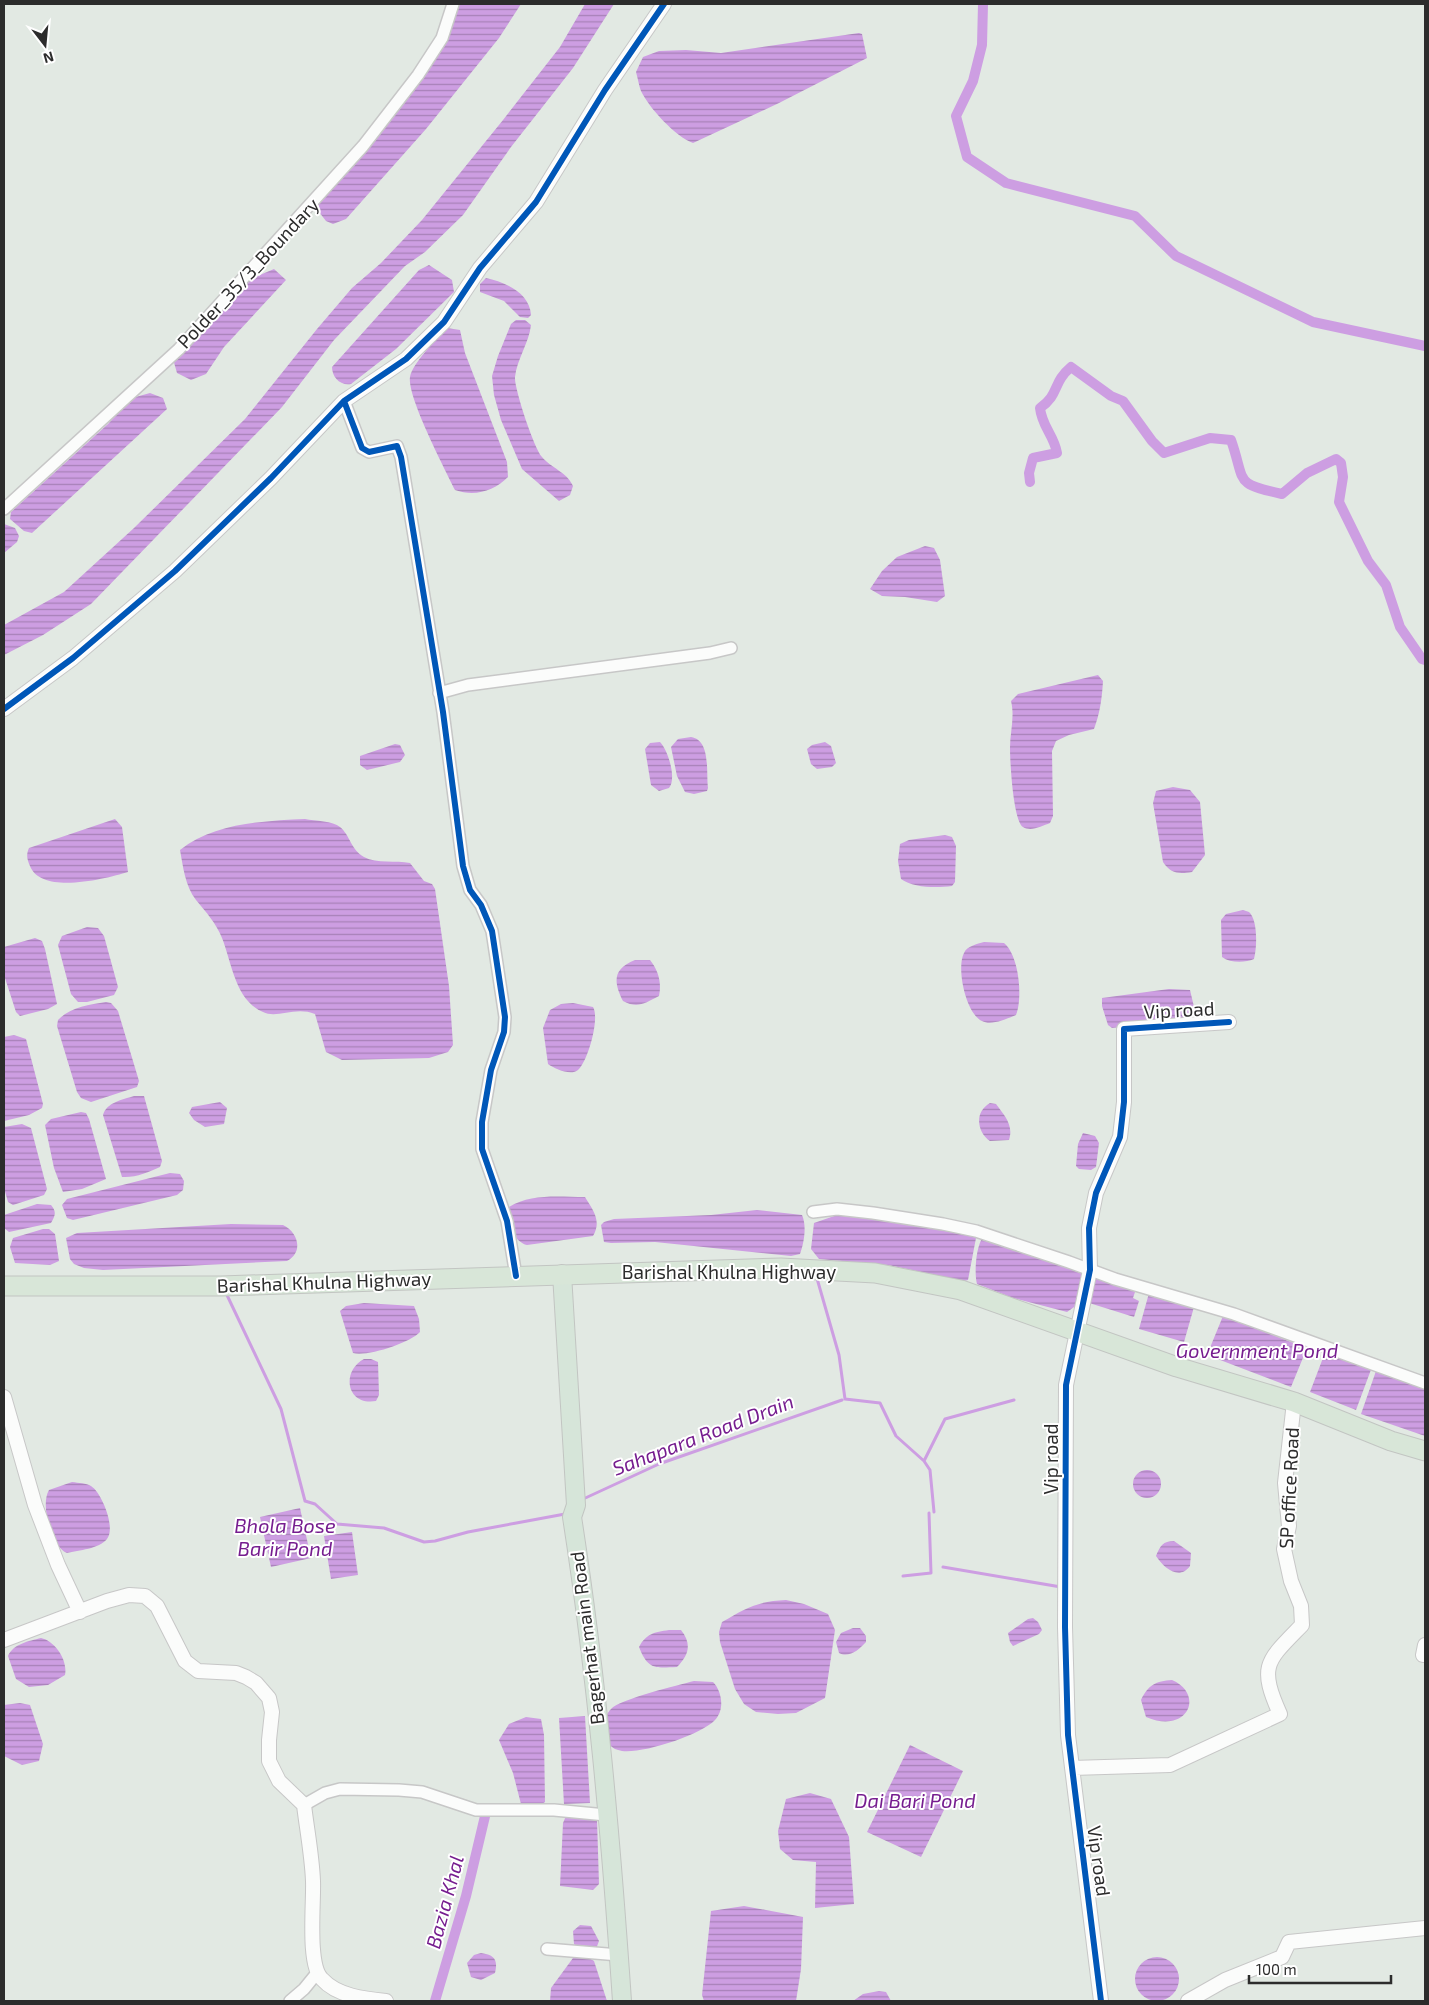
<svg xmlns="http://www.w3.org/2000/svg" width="1429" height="2005" font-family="'Exo 2',sans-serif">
	<defs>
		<pattern id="water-rules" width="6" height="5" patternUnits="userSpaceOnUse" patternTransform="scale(1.25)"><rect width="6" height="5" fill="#cd9ee2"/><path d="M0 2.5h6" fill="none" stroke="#a781b7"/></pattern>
	</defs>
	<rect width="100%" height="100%" fill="#e2e9e3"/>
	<path fill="url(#water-rules)" d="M456,4H521L499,38L426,129L346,219L333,224L326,221L319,212V202L390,118Z
		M585,4H614L573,68L511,147L463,215L425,252L405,266L334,340L282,407L91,604L43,635L4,655V625L64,592L134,528L245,419L317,329L352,288L381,263L422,220L503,120L560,47Z
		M859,33L862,34L867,58L779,103L693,143C676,137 649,108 641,91C639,86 638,79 636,72L643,57L659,51L686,50L721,53Z
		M429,265L452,280L454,292L396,349L351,384C340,386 332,377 332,367L419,270Z
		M274,269L286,280L224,347L206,374L191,380L177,373L173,359L248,280Z
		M486,278C505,282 530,293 531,315L528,318L520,317L504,301L480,292V284Z
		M516,320H525L531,325C529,343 517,359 515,377C514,388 534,448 542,457C551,468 567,472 573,486L570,495L559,501L522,469L501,420L494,395L492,376L498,356L511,324Z
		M447,328L460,330L465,353L507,462L508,477C494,491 475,497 455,490C445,469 407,397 410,377C412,364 437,338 447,328Z
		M150,393L163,398L167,409L32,533L24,531L10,519L11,512L108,424L132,398Z
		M4,524L15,528L19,536L17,542L4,553Z
		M925,546L934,548L940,560L945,596L937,602L905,597L882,596L870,589L882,571L897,557Z
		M1098,675L1103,681C1102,698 1100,713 1094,729L1069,735L1056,741L1052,751L1053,816L1050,823C1042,826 1031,832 1023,827C1013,821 1010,761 1010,748C1010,732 1015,717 1011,701L1018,694Z
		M691,737C711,740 706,772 708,788L707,791L694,794L685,792L677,776L671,747L678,739Z
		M660,742C668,750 677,779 669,788L659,791L651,785L645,749L650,743Z
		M825,742L831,746L836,763L832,767L817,769L811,764L807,749L812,745Z
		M395,744L400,745L405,755L400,762L367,770L360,765V756Z
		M1173,787L1190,790L1200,802L1205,855L1192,872C1179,874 1171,874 1163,862L1153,803L1156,791Z
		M115,819L122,827L128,872C105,879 41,895 30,866C27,859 26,855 29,848Z
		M305,819C315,821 333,821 340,827C350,835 351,850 364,857C377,864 396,860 410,863L424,881L432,884L435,889L449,986L453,1045L448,1052L429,1058L342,1060L326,1052L315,1014C295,1006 277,1019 263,1012C235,1000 232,963 222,938C216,923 206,912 196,900C185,886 183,866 180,850C214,823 263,821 305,819Z
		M945,835L952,837L956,846L955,882L952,886C937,888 913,888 901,879L898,861L900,844L909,840Z
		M1243,910L1249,912C1258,920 1257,948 1254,959C1245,963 1230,963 1222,957L1221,920L1226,914Z
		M87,927L98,928L104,936L118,987L114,995L87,1002H78L71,994L58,945L62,936Z
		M35,938L42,941L45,949L57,1004L48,1009L20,1016L16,1012L4,975V947Z
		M984,942L1004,943C1019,955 1023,998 1016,1015C1006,1019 991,1026 982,1021C966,1014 956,968 964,953C967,946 977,944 984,942Z
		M635,960H650C658,970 662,982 659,996C645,1003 638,1009 623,1001C613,981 613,969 635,960Z
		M1169,989L1190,990L1195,1011L1187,1020L1112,1028L1108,1025L1102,1006V998Z
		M106,1002L111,1003L118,1011L139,1081L137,1087L91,1102L81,1098L77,1092L57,1026L58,1020C70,1007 89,1005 106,1002Z
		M573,1003L593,1007C600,1018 588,1061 578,1070C571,1076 555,1069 548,1064L543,1028L550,1010L561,1004Z
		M14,1035L26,1039L43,1104L42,1108L29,1115L4,1121V1037Z
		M134,1096H144L162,1161L160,1167C149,1172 135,1178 122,1177L103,1115C107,1102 122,1100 134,1096Z
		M220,1102L227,1108L224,1124L205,1127L194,1120L189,1113L192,1107Z
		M990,1103L996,1104C1004,1115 1014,1125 1009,1140L990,1141C977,1132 974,1112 990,1103Z
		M81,1112L86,1113L89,1119L106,1179L82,1189L63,1192L54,1168L45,1125L51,1119Z
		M22,1124L31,1128L47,1189L44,1195L13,1205L8,1202L4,1188V1127Z
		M1083,1133L1095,1136L1099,1143L1096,1167L1091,1170L1079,1169L1076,1166L1078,1144Z
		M170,1173L180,1174L184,1181L183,1190L177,1195L73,1220L67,1218L62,1205L67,1199Z
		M585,1197C593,1210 602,1221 593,1236L527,1245C513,1241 505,1221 509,1207C531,1193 560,1197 585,1197Z
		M37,1204L51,1205C57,1212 55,1216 51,1223L9,1232L4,1228V1215Z
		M757,1210L802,1215C807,1226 804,1243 800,1254L791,1256L655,1242L611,1243L604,1242L601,1225L604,1222L614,1219L711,1215Z
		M840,1214L865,1216L972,1234L976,1238L968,1280L964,1281L888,1265L819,1259L811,1249L814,1223Z
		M231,1224L283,1225C298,1232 304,1252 287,1261L103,1270L84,1268L74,1264L70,1259L66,1238L77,1233Z
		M43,1229H49L55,1234L59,1261L50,1265L15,1263L10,1247L13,1238Z
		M983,1237L1082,1269L1084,1276L1077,1305L1067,1312L1013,1298L977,1284C974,1273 976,1246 983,1237Z
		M1095,1276L1136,1289L1133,1298L1139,1301L1134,1317L1086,1302Z
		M1151,1286L1196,1300L1184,1342L1139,1329Z
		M364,1303L414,1306L419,1319L420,1332C410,1343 367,1357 353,1353L340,1311L346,1306Z
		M1223,1316L1307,1348L1291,1387L1207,1355Z
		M1326,1350L1372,1367L1356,1410L1310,1392Z
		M364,1359H371L378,1362L379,1395L376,1401C346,1406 341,1371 364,1359Z
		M1376,1371L1425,1388V1436L1361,1414Z
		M1133 1484a14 14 0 1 1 28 0a14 14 0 1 1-28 0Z
		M72,1482C79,1483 86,1483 91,1486C102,1493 116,1528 107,1539C99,1549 79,1550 67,1553C51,1547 40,1504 49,1490Z
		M300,1508L311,1558L271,1567L260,1517Z
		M352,1532L358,1575L331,1579L324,1536Z
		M1174,1541L1191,1553L1190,1566C1179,1581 1164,1568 1156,1556C1160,1546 1163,1541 1174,1541Z
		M786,1600L804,1604L828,1614L835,1630L825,1698L796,1713L778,1714L756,1712L744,1704L735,1689L720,1642L719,1632L722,1622C746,1608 758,1601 786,1600Z
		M1033,1618L1038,1622L1042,1630L1039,1634L1013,1646L1010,1642L1008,1633L1028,1619Z
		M853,1628H860L866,1636V1642C859,1650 849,1658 839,1653L836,1642L841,1633Z
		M669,1630H681C692,1644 689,1655 677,1667C655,1668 648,1670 639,1647C646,1634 654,1632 669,1630Z
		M41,1638C55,1641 68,1660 65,1675L48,1685L29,1687L16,1679L8,1656C13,1644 29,1641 41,1638Z
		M1172,1680C1205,1694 1188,1735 1146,1717L1141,1700C1148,1685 1156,1681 1172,1680Z
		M694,1681L713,1682C722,1691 725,1710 715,1720C701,1735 642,1754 622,1751C611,1749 607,1744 606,1733C605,1724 604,1716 611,1709C620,1699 679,1685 694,1681Z
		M20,1703L30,1705L43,1744L39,1761L22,1765L4,1756V1705Z
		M585,1716L590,1803L564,1804L559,1718Z
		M526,1717L541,1719L544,1735L545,1802L534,1809L525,1808L521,1804L513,1773L499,1740L509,1724Z
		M910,1745L963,1771L921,1857L867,1832Z
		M810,1793L831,1799L849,1837L854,1904L815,1908L816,1862L793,1860L780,1849L778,1831L786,1799Z
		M566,1816L597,1819L599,1884L593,1890L560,1886L563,1823Z
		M744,1906L803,1917L801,1969L796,2001H704L702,1995L711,1911Z
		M580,1925L591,1926L599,1941L596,1949L578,1948L574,1944L573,1931Z
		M481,1953C495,1955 498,1960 495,1973L481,1980L471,1977L467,1963L474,1955Z
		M1135 1979a22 22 0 1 1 44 0a22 22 0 1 1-44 0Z
		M573,1958H589L594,1961L607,2001H550L551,1988Z
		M879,1991L886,1992L891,2001H853L863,1994Z"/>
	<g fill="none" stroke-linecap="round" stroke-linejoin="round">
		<path stroke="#cd9ee2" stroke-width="3" d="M816,1275L839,1355L845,1399L880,1403L896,1436L924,1461L945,1419L1014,1400
			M226,1293L281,1409L305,1501L315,1504L337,1524L384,1528L424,1542L435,1541L468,1532L565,1514
			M924,1461L930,1470L934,1512
			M581,1500L659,1464L842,1400
			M943,1567L1061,1587
			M903,1576L931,1573L929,1513"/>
		<path stroke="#cd9ee2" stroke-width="10" d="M983,4L982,45L973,81L956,116L967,157L1006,183L1135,216L1176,256L1313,322L1425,346
			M1030,482L1029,473L1033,458L1057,453C1054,435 1042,427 1040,408C1060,394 1052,383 1071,367L1111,396L1123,401L1152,441L1164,453L1210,438L1231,440C1246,483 1233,483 1282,494L1307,473L1336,459L1341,463L1343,477L1339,502L1368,561L1386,585L1400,627L1422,659L1425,660
			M435,2001L466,1896L486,1812"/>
		<defs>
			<path id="minor" d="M344,401L362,448L369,452L397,446L401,457L443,712L463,866L470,890L481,905L492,931L505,1017L504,1032L491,1070L482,1122V1149L507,1221L516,1276
				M4,509L179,349L363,146L418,75L442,38L453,4
				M439,693L468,685L710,653L731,648
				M813,1212L837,1209L873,1213L943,1224L976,1231L1069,1262L1115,1279L1234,1314L1425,1383
				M304,1805L325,1793L340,1789L399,1790L422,1792L476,1810H554L606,1815
				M547,1949L619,1955
				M290,2001L304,1989L317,1973"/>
			<path id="tertiary" d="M4,709L73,658L175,571L271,478L344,401L406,359L444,322L480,268L536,202L605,90L664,4
				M4,1397L35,1505L58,1565L80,1612
				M4,1640L107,1601L129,1595L145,1596L157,1606L185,1661L198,1671L236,1673L246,1677L256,1683L269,1698L272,1712L269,1740V1761L279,1781L304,1805C307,1830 312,1856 313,1881C314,1902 307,1965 322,1979C337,1996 365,1999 386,2001
				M1425,1645L1423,1655H1425
				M1072,1768L1170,1765L1280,1714C1258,1665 1267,1661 1302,1625L1301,1606L1291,1581L1284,1549L1289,1526L1285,1483L1294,1402
				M1101,2001L1068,1735L1065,1627L1066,1385L1090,1270L1089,1228L1096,1193L1120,1137L1124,1102V1029L1229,1022
				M1188,2001L1225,1980L1282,1957L1289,1942L1425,1928"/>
			<path id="primary" d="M562,1274L576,1505L572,1517C597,1677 611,1840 622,2001"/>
			<path id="trunk" d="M4,1286H221L781,1268L875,1273L961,1290L1177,1367L1294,1402L1391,1441L1425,1451"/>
		</defs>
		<use href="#minor" stroke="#c7c7c7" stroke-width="14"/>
		<use href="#tertiary" stroke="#c7c7c7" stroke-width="16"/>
		<use href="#primary" stroke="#c2c5c2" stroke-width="20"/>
		<use href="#trunk" stroke="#c2c5c2" stroke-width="21"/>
		<use href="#minor" stroke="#fbfcfb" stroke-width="11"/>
		<use href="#tertiary" stroke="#fbfcfb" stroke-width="14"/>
		<use href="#primary" stroke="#d6e5d9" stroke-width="18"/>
		<use href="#trunk" stroke="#d8e6d8" stroke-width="19"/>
		<defs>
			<path id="cycleway" d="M344,401L362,448L369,452L397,446L401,457L443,712L463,866L470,890L481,905L492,931L505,1017L504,1032L491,1070L482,1122V1149L507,1221L516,1276
				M4,709L73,658L175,571L271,478L344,401L406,359L444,322L480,268L536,202L605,90L664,4
				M1101,2001L1068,1735L1065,1627L1066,1385L1090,1270L1089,1228L1096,1193L1120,1137L1124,1102V1029L1229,1022"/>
		</defs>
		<use href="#cycleway" stroke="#fff" stroke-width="9"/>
		<use href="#cycleway" stroke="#0057b8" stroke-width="6"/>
	</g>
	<g text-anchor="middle" stroke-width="4" stroke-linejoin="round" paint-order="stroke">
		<g font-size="19" fill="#2c2c2c" stroke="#fff">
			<text transform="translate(248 273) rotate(-47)" y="7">Polder_35/3_Boundary</text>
			<text transform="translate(1179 1010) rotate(-3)" y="7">Vip road</text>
			<text x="729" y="1279">Barishal Khulna Highway</text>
			<text transform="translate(324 1282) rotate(-2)" y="7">Barishal Khulna Highway</text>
			<text transform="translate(1051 1459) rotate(-90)" y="7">Vip road</text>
			<text transform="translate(1289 1488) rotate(-87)" y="7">SP office Road</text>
			<text transform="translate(587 1638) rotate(-97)" y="7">Bagerhat main Road</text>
			<text transform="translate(1099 1861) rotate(82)" y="7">Vip road</text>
		</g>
		<g font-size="20" font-style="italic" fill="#761d8f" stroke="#fff">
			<text x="1257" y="1358">Government Pond</text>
			<text transform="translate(703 1435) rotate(-21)" y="7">Sahapara Road Drain</text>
			<text x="285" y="1533">Bhola Bose<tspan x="285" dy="23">Barir Pond</tspan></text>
			<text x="915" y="1808">Dai Bari Pond</text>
			<text transform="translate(445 1902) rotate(-75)" y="7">Bazia Khal</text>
		</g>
	</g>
	<rect width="1429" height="2005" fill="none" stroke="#2c2c2c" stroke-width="10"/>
	<g transform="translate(45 45) rotate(164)" stroke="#ffffff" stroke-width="4" paint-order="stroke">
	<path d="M0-4L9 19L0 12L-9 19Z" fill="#2c2c2c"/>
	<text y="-8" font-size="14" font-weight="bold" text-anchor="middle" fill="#2c2c2c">N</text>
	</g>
	<path d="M1249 1975v8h142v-8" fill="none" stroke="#2c2c2c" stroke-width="2.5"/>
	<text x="1256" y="1975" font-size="15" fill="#2c2c2c" stroke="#ffffff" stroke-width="4" paint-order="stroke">100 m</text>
</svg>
